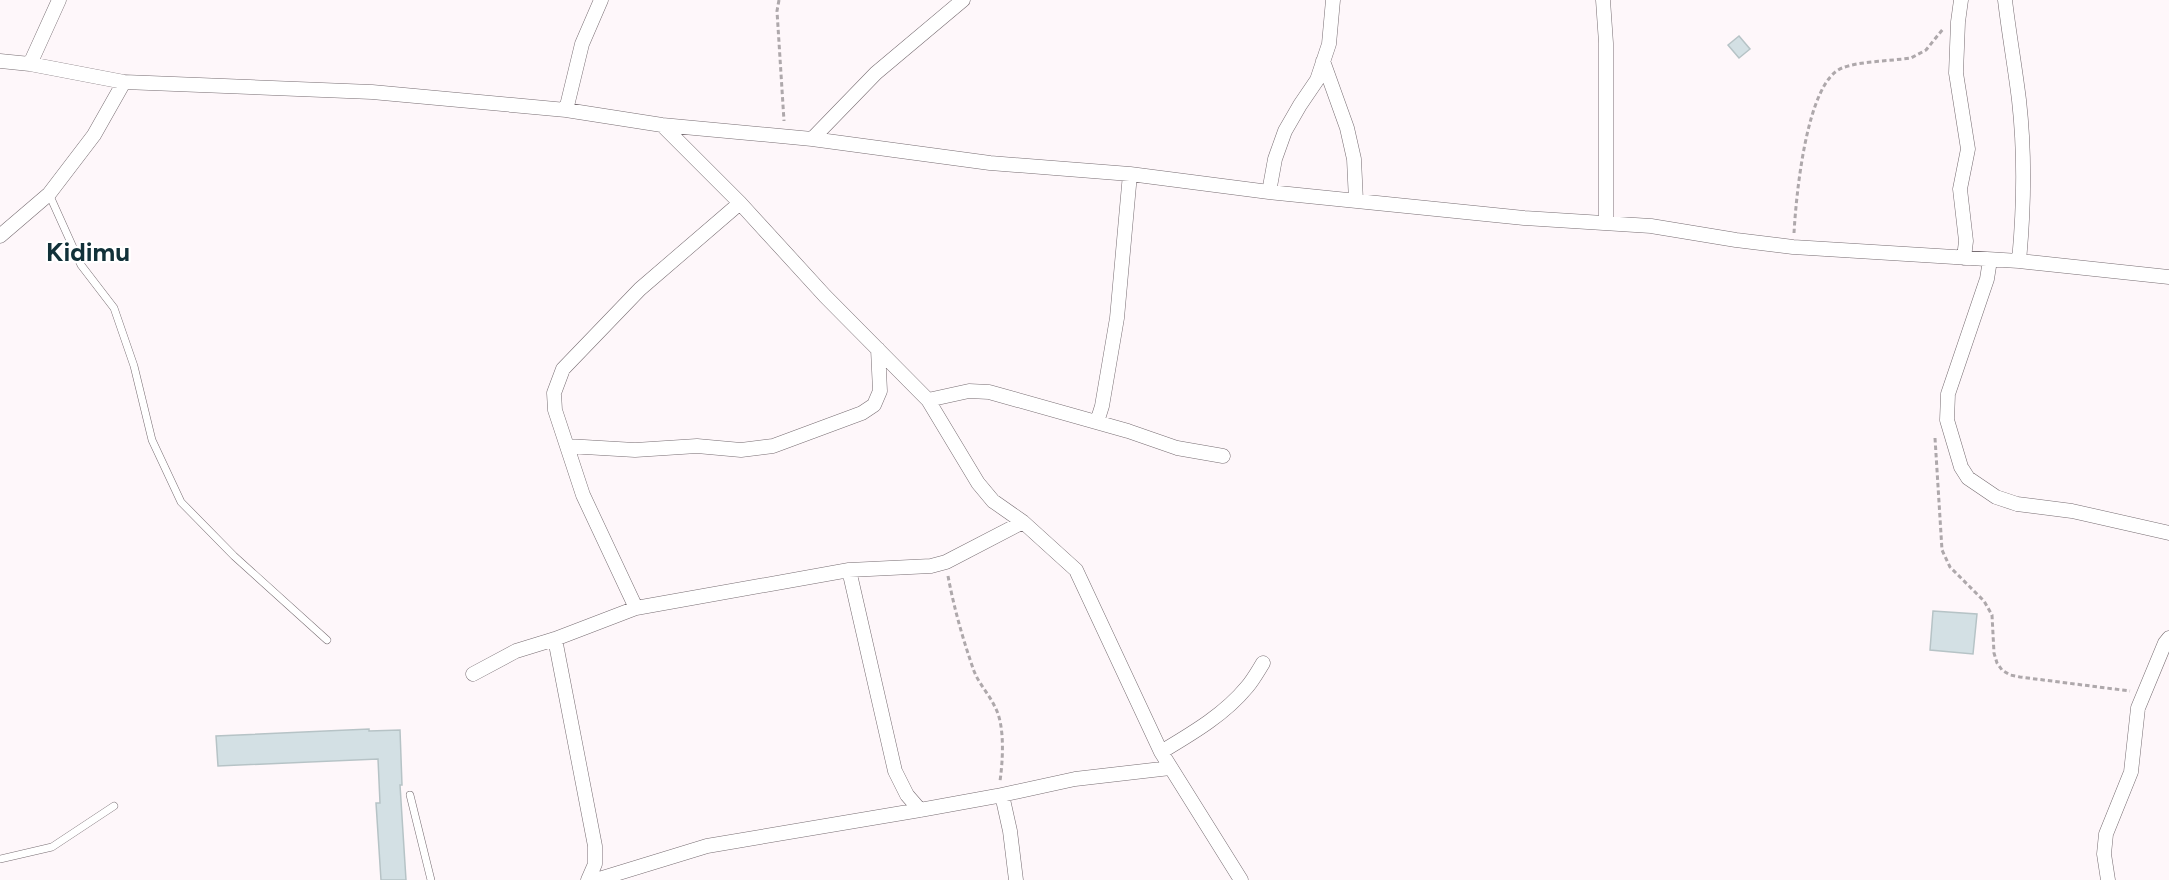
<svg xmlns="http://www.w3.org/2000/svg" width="2169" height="880" font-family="Figtree,sans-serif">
	<rect width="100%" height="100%" fill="#fef7fa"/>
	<path fill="#d3e0e4" stroke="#b6c3c6" stroke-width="1.5" d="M1739,36L1750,49L1739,58L1728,45Z
		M1933,611L1977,614L1973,654L1930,650Z
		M369,729V731L400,730L402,785H400L406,880H381L376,803H380L378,759L218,766L216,736Z"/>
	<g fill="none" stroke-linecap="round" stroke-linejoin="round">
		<defs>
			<path id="lane" d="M49,194L81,265L114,308L134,366L152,440L181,502L234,556L327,640
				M410,795L431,880
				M0,859L52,847L114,806"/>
			<path id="street" d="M1603,0L1606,43V223
				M1961,0L1958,22L1956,73L1968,149L1960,189L1966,241L1964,258
				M2005,0C2009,34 2015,67 2019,100C2025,153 2024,208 2019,261
				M0,61L30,64L124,82L372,92L566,110L662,125L812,139L990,163L1130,174L1269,192L1524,218L1651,226L1736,240L1793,247L2019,261L2169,277
				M1323,61L1347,128L1354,159L1356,201
				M30,64L59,0
				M566,110L582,44L601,0
				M662,125L740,203L825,296L928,400L978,483L993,501L1023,522L1076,570L1161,752L1241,880
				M812,139L876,73L963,0
				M1269,192L1275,159L1285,131L1300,105L1317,80L1329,44L1333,0
				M0,236L49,194L94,135L124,82
				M1990,260L1987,279L1948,394L1947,420L1961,467L1968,478L1996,497L2017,504L2072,511L2169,533
				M928,400L969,391L989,392L1128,431L1177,448L1223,456
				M1097,422L1102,406L1117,318L1130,174
				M567,446L635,450L697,446L741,450L773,446L862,413L874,405L880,391L878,349
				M849,570L895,771L907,795L920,810
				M636,608L583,495L555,410L554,393L563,369L640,289L740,203
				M555,639L595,846V864L588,880
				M473,674L516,651L555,639L636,608L849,570L931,566L946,562L1023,522
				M1161,752C1191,734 1224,715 1247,687C1253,680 1258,671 1263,663
				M1002,795L1010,831L1016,880
				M596,880L707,846L920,810L997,796L1075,779L1170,768
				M2108,880L2104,854L2106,834L2131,772L2138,708L2165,643L2169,638"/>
		</defs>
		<use href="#lane" stroke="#776d72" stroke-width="8"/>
		<use href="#street" stroke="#776d72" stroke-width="15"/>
		<path stroke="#aea8ab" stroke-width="3" stroke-dasharray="4.5 3" stroke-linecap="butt" d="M779,0L777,11L784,121
			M1794,233C1796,198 1806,82 1842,68C1860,61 1891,61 1911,58L1926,50L1943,29
			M1935,438L1942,550L1950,567L1984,601L1992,615L1994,653L1997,663L2002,670L2010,675L2020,677L2130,691
			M948,576C954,608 963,640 974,671C979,684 989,694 995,707C1005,725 1003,760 1000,781"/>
		<use href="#lane" stroke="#fff" stroke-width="7"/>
		<use href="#street" stroke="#fff" stroke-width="14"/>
	</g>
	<g text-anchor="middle" stroke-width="4.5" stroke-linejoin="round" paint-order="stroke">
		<g font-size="26" font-weight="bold" fill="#113139" stroke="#fff">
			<text x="88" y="261">Kidimu</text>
		</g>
	</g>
</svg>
